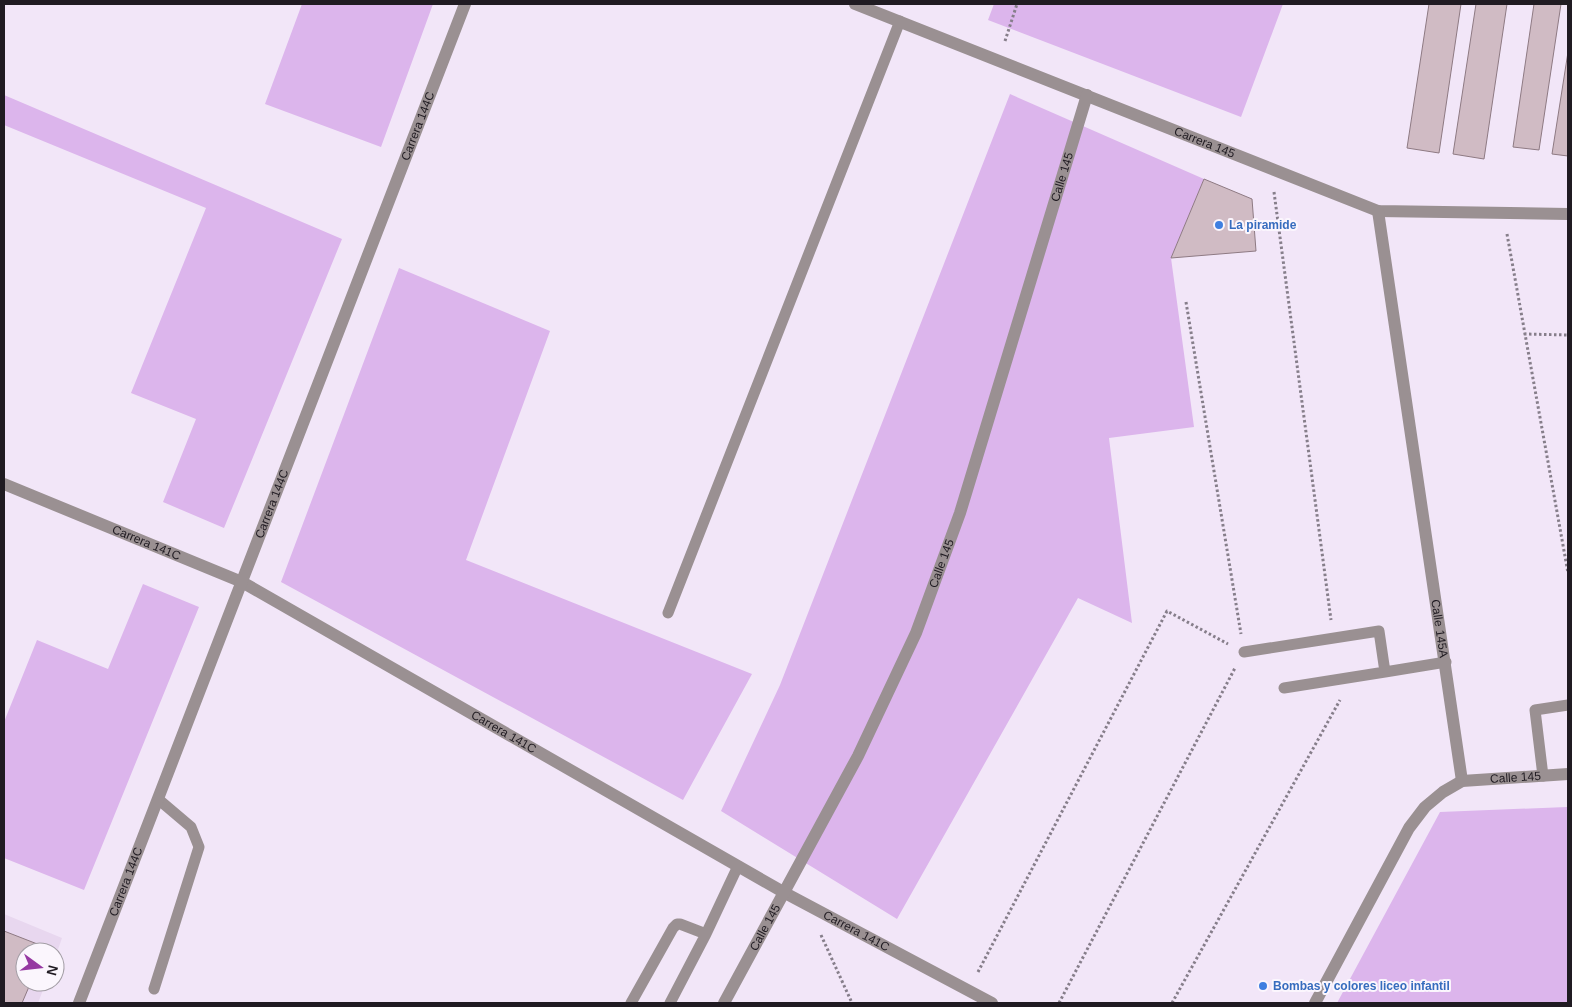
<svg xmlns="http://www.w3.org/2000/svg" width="1572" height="1007" font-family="Helvetica,sans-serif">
	<rect width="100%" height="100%" fill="#f2e6f8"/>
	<path fill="#e8d7ef" d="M4,914L62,938L55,958V952H25V982H46L38,1003H4Z"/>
	<path fill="#dcb5ec" d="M302,4H433L381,147L265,104Z
		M994,4H1283L1241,117L988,20Z
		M1010,94L1204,179L1171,258L1194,427L1109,438L1132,623L1078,598L897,919L721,811L780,685Z
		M4,95L342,239L224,528L163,502L196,419L131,393L206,208L4,125Z
		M399,268L550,331L466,560L752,674L683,800L281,582Z
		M143,584L199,607L84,890L4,858V722L37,640L108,669Z
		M1567,807L1568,1003H1337L1440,812Z"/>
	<path fill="#d0bbc4" stroke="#8e7a83" d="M1429,4H1461L1439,153L1407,148Z
		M1476,4H1507L1484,159L1453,154Z
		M1534,4H1561L1539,150L1513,147Z
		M1568,52V156L1552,154Z
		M1204,179L1252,199L1256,251L1171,258Z
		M4,931L45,947L42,952H25V982H31L22,1003H4Z"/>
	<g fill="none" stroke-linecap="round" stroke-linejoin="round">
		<path stroke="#867e8a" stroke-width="3" stroke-dasharray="2.5 2.5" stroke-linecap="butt" d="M1005,41L1017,4
			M1274,192L1331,620
			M1507,234L1568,573
			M1186,302L1241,634
			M1524,334L1568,335
			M821,935L852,1003
			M978,972L1167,611L1228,644
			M1059,1003L1235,668
			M1172,1003L1340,700"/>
		<path stroke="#9a9092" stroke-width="11" d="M668,613L900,21
			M1244,652L1379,631L1385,672L1446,662
			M1284,688L1385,672
			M1543,776L1535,710L1568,705
			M154,989L199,847L191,827L158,799
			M631,1003L673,928L677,924H680L706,934
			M670,1003L706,934L738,866"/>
		<g stroke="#9a9092" stroke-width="12">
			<path id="s1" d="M855,4L1378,211L1568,214"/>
			<path id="s2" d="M1378,211L1462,781"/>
			<path id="s3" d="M4,484L242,582L785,893L992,1003"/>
			<path id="s4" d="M79,1003L465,4"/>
			<path id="s5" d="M724,1003L858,756L916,633L960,513L1087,95"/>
			<path id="s6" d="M1315,1003L1409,828L1425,807L1443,792L1462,781L1568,774"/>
		</g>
	</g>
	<g fill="#3f7fe0" stroke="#fbf6fd" stroke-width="2">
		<circle cx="1219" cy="225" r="5"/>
		<circle cx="1263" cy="986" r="5"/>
	</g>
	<g text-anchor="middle" stroke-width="4" stroke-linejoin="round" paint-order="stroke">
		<g font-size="12" fill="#201b22" stroke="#fbf6fd">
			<text dy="4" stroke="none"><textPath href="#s4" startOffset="940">Carrera 144C</textPath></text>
			<text dy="4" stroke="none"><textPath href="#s1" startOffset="376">Carrera 145</textPath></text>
			<text dy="4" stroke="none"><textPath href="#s5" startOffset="896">Calle 145</textPath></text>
			<text dy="4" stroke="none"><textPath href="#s4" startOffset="535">Carrera 144C</textPath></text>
			<text dy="4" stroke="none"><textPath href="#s3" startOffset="154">Carrera 141C</textPath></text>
			<text dy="4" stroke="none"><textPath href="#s5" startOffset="491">Calle 145</textPath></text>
			<text dy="4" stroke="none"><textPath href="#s2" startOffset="422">Calle 145A</textPath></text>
			<text dy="4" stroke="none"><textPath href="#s3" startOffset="559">Carrera 141C</textPath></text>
			<text dy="4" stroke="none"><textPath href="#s6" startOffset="324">Calle 145</textPath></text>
			<text dy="4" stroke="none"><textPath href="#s4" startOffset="130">Carrera 144C</textPath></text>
			<text dy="4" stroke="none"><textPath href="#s5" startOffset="86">Calle 145</textPath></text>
			<text dy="4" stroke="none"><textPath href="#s3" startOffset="964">Carrera 141C</textPath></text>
		</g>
		<g font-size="12" font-weight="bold" fill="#366cbe" stroke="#fbf6fd" text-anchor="start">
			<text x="1229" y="229">La piramide</text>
			<text x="1273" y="990">Bombas y colores liceo infantil</text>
		</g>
	</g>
	<rect width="1572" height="1007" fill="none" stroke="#201b22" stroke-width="10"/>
	<g transform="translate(40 967) rotate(105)"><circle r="24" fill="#fbf6fd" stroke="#a39ea5"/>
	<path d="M0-4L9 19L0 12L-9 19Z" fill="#9639a2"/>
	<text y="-8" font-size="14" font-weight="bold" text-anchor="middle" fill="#201b22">N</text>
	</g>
</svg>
